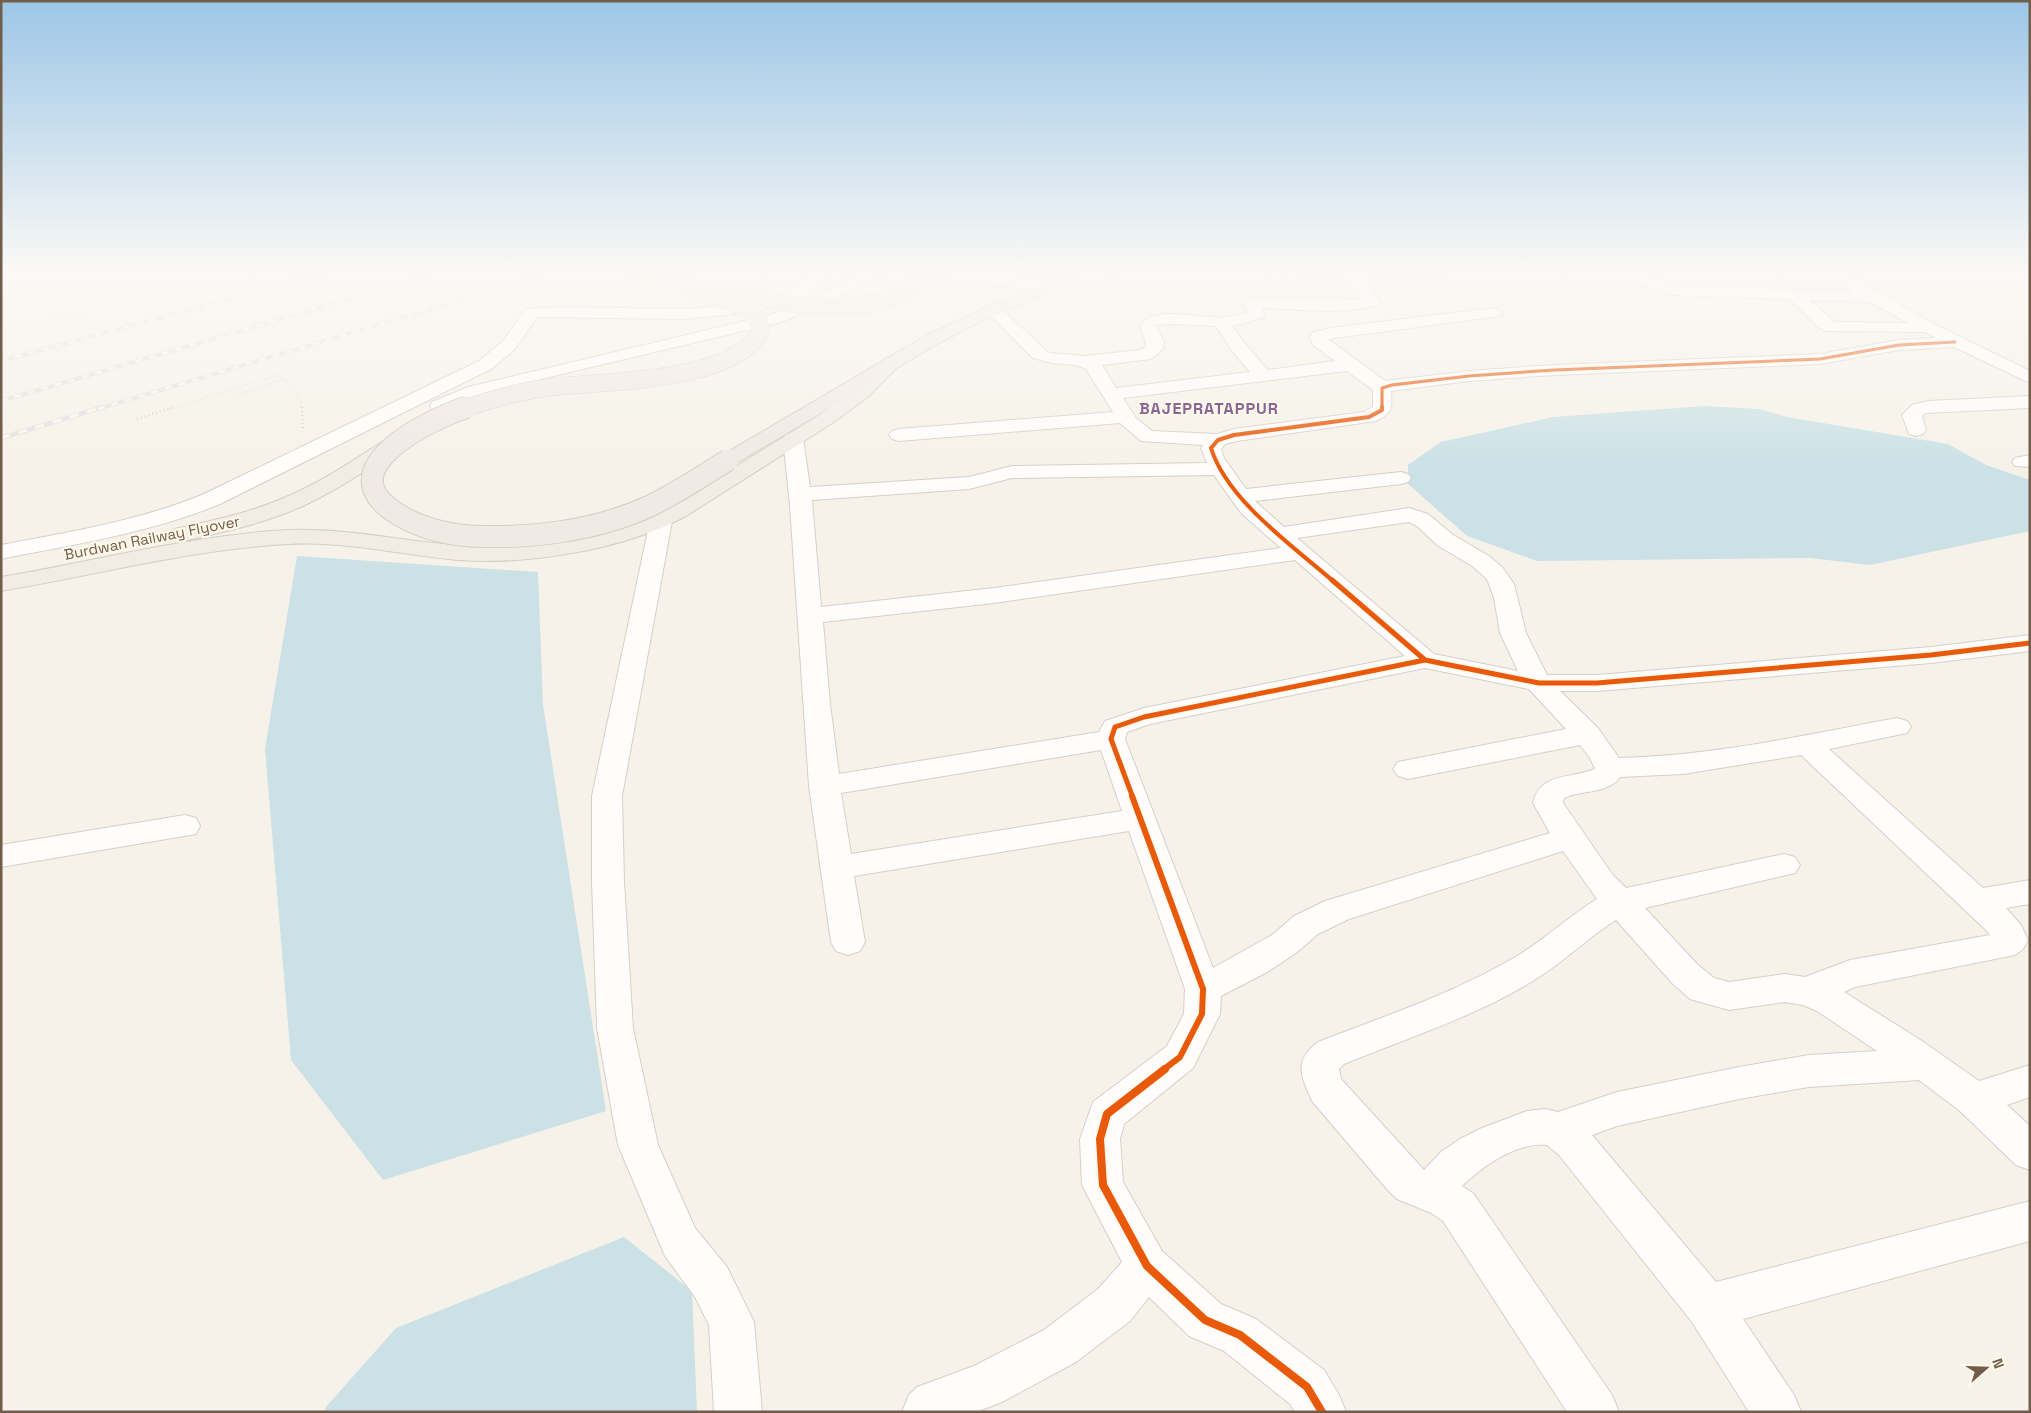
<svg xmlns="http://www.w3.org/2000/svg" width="2031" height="1413" font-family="'Space Grotesk',sans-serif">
	<rect width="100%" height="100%" fill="#f6f2e9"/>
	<path fill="#cbe1e6" d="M1705,406L1759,409L1787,417L1948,444L1986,465L2030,480V531L1870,565L1810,558L1537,561L1467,536L1408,484V465L1441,442L1553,417Z
		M297,556L538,572L543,705L606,1111L383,1180L291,1060L265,749Z
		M624,1237L692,1291L697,1412H325V1408L396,1328Z"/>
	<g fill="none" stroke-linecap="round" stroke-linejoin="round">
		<defs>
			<path id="minor" d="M813,271H829L811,290L797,300L779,306L747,313L684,319L537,317L515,349L491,369L220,504C150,533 75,544 1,559V545C70,532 139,521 204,494L479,361L503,341L526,309L557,307L684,309L740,304L780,296L795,287Z
				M865,271H884L882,274L836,299L781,322L520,384L482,395L439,412L432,410L430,406L432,402L468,387L770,315L824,293Z
				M939,271H971L1017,278L1045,280L1072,278L1093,271H1115L1113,274C1052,297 1008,288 946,276L941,274Z
				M1284,271H1441L1439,274L1434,276H1362L1380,302L1378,305C1341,315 1299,309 1262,308L1265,315L1263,318L1232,326L1245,344L1268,370L1335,361L1313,345L1310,337L1312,333L1330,328L1494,308L1500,310L1502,313L1500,316L1328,339L1385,381L1469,371L1554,365L1820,354L1899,340L1936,338L1925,332L1826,331L1818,327L1790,299L1673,295C1658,292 1646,286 1631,282C1612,277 1571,288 1559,271L1632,272L1673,285L1853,292L1823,271H1841L1934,324L2030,371V383L1954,347L1899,350L1820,364L1554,375L1469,381L1391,391C1392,410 1393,412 1376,421L1237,441L1225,444L1221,449L1224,458L1246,489L1401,472L1408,474L1411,478L1408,482L1401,484L1255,501L1284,527L1409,508L1428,514L1453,535L1489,556L1502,567L1514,584L1526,633L1547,675H1597L1931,647L2030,635V651L1931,663L1597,691H1560L1598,728L1619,758C1713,756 1805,735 1897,718L1907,721L1911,727L1907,733L1829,749L1983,888L2030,880V904L2006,908L2021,925L2028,940L2023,949L2015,955L1855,987L1844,992L1922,1041L1979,1081L2030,1065V1097L2007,1105L2030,1126V1170L2016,1165L1960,1111L1919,1080L1809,1087L1739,1099L1617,1126L1592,1135L1716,1282L2030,1201V1241L1743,1319L1794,1395L1801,1412H1749L1692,1322L1559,1155L1547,1145C1516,1142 1483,1166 1462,1186L1473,1193L1612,1395L1619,1412H1567L1443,1221L1431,1213L1397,1199L1386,1188L1312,1101C1301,1076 1293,1061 1318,1042C1385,1016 1455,993 1517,956C1545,939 1569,916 1597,899L1563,851L1349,919L1318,934L1296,953L1269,971L1221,996L1220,1014L1193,1068L1124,1124L1120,1139L1123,1182L1162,1251L1221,1304L1256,1319L1324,1370L1339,1395L1346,1412H1295L1290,1404L1224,1351L1189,1336L1149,1297L1130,1321L1076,1362L1002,1402L976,1412H902L909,1395L917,1387L974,1366L1044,1330L1098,1289L1122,1262L1082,1185L1080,1139L1093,1102L1167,1046L1184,1014L1185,989L1129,831L854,876L865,942L860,951L848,955L836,951L831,942L809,786L790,505L783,439L786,435L793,433L800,435L803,439L810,487L969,477L1012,466L1207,463L1201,448L1203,445L1141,441L1120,423L899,441L892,439L889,435L892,431L899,429L1113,412L1086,369L1076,365L1052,363L1033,358L988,313L986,310L988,307H1000L1045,350L1050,353L1085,356L1140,350L1146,347V343L1140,325C1154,304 1205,320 1229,317C1235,316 1241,314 1248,312L1244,305L1246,302L1257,298L1362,299L1346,276H1291L1286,274ZM1809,300L1870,302L1908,323L1835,322ZM1171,324L1216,326L1233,352L1250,372L1116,388L1102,365L1151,359L1163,349L1164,343L1156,325ZM1347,371L1373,390V407L1364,412L1234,429L1217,434L1152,431L1136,418L1123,398ZM1214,475L1241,513L1281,548L994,588L821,607L812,500L969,489L1012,478ZM1409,522L1417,526L1437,545L1472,566L1487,579L1494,598L1500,633L1518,671L1434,654L1297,538ZM1295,560L1405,656L1144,708L1105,721L1099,732L839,774L830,704L823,622L994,603ZM1425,668L1529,689L1566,729L1398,762L1393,769L1398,776L1408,779L1580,745L1590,758L1595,769C1570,779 1540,772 1533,803L1550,833L1325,901L1294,916L1272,935L1213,968L1125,739L1127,732L1150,724ZM1101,750L1122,811L851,854L841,793ZM1801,755L1987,931L1990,935L1850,960L1805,977L1785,974L1729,982L1714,978L1697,964L1645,908L1795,873L1800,865L1795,857L1784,854L1626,888L1612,874L1563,803L1564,798C1580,790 1609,794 1620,777L1683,774ZM1616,920L1673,984L1690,999L1729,1010L1785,1002L1803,1005L1817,1011L1877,1051L1809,1055L1739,1067L1617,1092L1558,1112L1545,1109L1527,1111L1482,1128L1460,1139L1441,1152L1424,1170L1341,1079L1339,1069L1344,1064C1410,1037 1483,1014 1542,975C1568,958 1590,936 1616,920Z
				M2030,396V408L1925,413L1922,416L1926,430L1923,434L1916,436L1909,434L1902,415L1912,405L1928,401Z
				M2030,455V467L2015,466L2012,462L2015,458Z
				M661,514L669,516L672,521L622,796L624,882L633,1028L658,1145L695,1228L727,1267L754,1322L762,1412H714L709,1325L695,1297L665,1256L618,1145L597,1028L592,882V796L650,521L653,516Z
				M185,815L196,818L200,826L196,834L1,867V845Z"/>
			<path id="major" d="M892,357L898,358L901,362L898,366L869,396L834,422L686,516C623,550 529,565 458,560C401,555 346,541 289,544C192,549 96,575 1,591V577C96,561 192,535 288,530C338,528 386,538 435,543C511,552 602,543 671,507L821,414L856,388L886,358Z
				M400,433L407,435L410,439L407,443C374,465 341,488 305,505C266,523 224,532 183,541L175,539L172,534L175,529C213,520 250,513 286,497C324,481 358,457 393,435Z"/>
			<path id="highway" d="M1072,271H1093L1091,274L984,320L939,343L735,464L728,466L721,464L718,460L721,456L927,335L972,314Z"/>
		</defs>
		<use href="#minor" stroke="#d5cfc8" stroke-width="2"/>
		<use href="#major" stroke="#d5cdc5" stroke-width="2"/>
		<use href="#highway" stroke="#d5cdc5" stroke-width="2"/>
		<path stroke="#d7d0ca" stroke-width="2" stroke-dasharray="0.5 2.5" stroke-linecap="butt" d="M55,319L156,294
			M236,395L285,379
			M170,409L277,375C291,383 300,392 302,409"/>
		<path stroke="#d7d0ca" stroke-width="2.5" stroke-dasharray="1 3" stroke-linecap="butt" d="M302,407L303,431
			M137,419L174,407"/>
		<use href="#minor" fill="#fefdfc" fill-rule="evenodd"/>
		<use href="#major" fill="#f1ede5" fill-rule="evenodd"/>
		<use href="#highway" fill="#f0e9e4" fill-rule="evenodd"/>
		<defs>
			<path id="rail-far1" d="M1,361L333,271
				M1,401L445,271
				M98,409L556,271"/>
			<path id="rail" d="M1,438L103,407"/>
		</defs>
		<use href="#rail-far1" stroke="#e4e1e4" stroke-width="4"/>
		<use href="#rail" stroke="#e4e1e4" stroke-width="4.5"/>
		<use href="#rail-far1" stroke="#fef8ea" stroke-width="2.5" stroke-dasharray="7" stroke-linecap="butt"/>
		<use href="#rail" stroke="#fef8ea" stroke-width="3" stroke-dasharray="9" stroke-linecap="butt"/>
		<defs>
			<path id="highway-bridge-far1" d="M729,289C788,308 887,323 933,271
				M463,409C492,399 521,391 552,387C602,381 739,383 761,329L757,318L743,307L636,271"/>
			<path id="highway-bridge" d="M467,407C429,420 326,469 396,513C419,528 444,534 471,536C530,539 596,531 650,506C677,493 702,476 728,460"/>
		</defs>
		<use href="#highway-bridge-far1" stroke="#d5cdc5" stroke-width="18" stroke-linecap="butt"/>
		<use href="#highway-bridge" stroke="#d5cdc5" stroke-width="23" stroke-linecap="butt"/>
		<use href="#highway-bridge-far1" stroke="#f0e9e4" stroke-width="17"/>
		<use href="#highway-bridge" stroke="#f0e9e4" stroke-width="21"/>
		<defs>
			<path id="cycleway-far4" d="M1382,409V388L1392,385L1469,376L1554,370L1820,359L1899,345L1955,342"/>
			<path id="cycleway-far3" d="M1333,581C1293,546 1227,500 1211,448L1218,440L1234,435L1369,417L1382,410V407"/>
			<path id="cycleway-far2" d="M1332,580L1425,660L1539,683H1597L1931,655L2030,643
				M1133,798L1111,739L1115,727L1144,717L1425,660"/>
			<path id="cycleway-far1" d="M1132,796L1203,989L1202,1014L1180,1057L1163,1070"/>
			<path id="cycleway" d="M1165,1069L1107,1114L1100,1139L1103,1185L1147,1266L1205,1320L1240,1335L1307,1387L1322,1412"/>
		</defs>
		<use href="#cycleway-far4" stroke="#fef8ea" stroke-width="5"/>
		<use href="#cycleway-far3" stroke="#fef8ea" stroke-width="6"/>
		<use href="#cycleway-far2" stroke="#fef8ea" stroke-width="8"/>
		<use href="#cycleway-far1" stroke="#fef8ea" stroke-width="9"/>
		<use href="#cycleway" stroke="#fef8ea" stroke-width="11"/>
		<use href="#cycleway-far4" stroke="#e8590c" stroke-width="3"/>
		<use href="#cycleway-far3" stroke="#e8590c" stroke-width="4"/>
		<use href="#cycleway-far2" stroke="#e8590c" stroke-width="5"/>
		<use href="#cycleway-far1" stroke="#e8590c" stroke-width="6"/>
		<use href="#cycleway" stroke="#e8590c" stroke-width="8"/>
	</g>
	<linearGradient id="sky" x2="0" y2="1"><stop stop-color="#9cc6e7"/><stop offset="0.58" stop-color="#fbf9f5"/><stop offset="1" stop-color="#fbf9f5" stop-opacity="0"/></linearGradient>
	<rect width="2031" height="469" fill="url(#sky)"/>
	<g text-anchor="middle" stroke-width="4.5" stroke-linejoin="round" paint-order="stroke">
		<g font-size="15" fill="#725c4a" stroke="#fef8ea">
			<text transform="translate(152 538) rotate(-11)" y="5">Burdwan Railway Flyover</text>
		</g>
		<g font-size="16" font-weight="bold" letter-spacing="1" fill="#896696" stroke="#fef8ea">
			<text x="1209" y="414">BAJEPRATAPPUR</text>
		</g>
	</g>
	<rect width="2031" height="1413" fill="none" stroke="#725c4a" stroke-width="5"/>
	<g transform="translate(1986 1368) rotate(70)" stroke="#fef8ea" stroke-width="4" paint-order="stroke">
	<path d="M0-4L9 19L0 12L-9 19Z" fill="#725c4a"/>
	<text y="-8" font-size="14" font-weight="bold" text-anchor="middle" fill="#725c4a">N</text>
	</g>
</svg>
